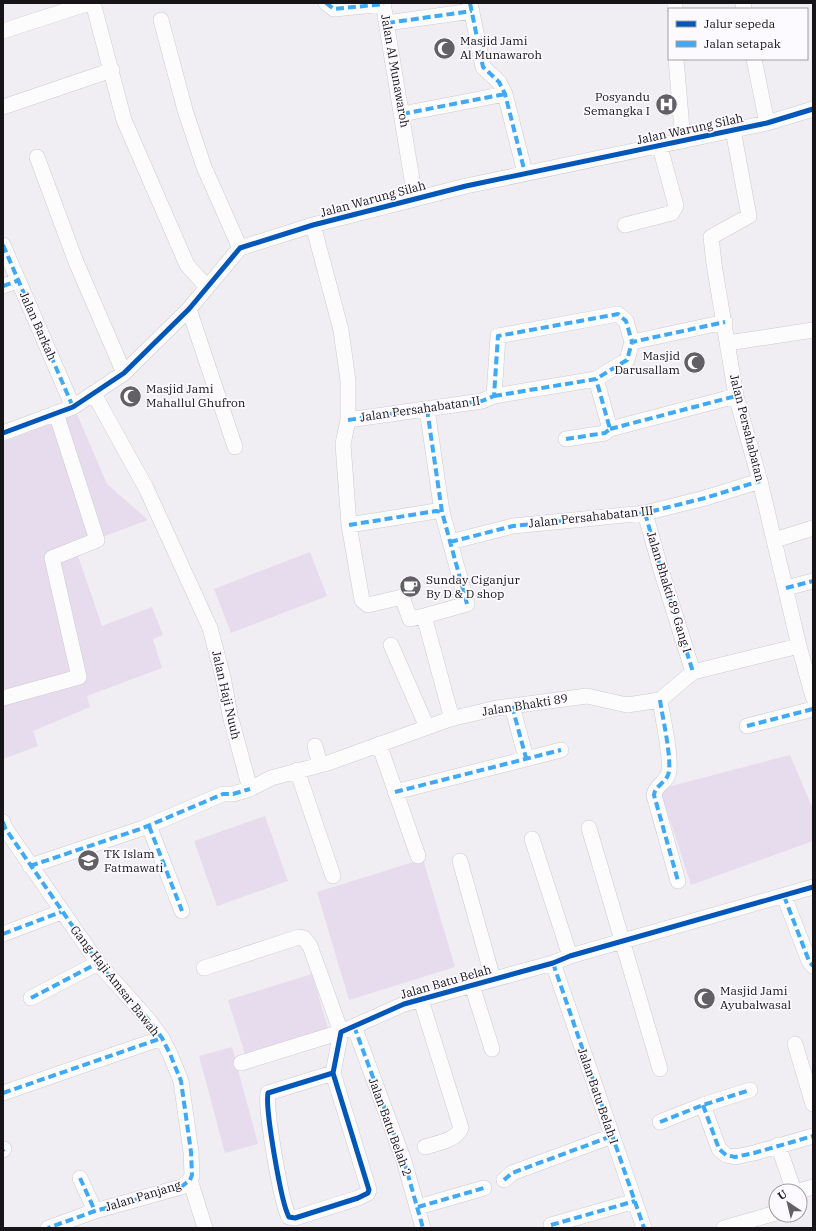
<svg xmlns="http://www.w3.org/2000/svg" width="816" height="1231" font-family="'IBM Plex Serif',serif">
	<rect width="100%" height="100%" fill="#f0eef2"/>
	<path fill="#e7dced" d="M77,414L107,484L148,520L75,547L102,626L152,607L163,635L153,639L162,668L87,696L90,707L33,731L38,746L3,759V442Z
		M310,552L327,596L231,633L214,589Z
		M790,755L813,809V841L691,885L660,789Z
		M265,816L288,881L217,906L194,841Z
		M423,859L455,967L349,1000L317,892Z
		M312,974L328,1028L245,1054L228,1000Z
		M232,1047L258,1144L225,1153L199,1056Z"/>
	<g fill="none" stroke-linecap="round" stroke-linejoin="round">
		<defs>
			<path id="minor" d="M93,3L124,120L187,265L206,286
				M326,3L334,9L384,4
				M383,3L415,198
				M470,3L483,67L499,82L505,94L525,173
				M675,3V9
				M743,3L744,9
				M161,20L185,110L204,167L240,248
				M387,23L472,11
				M3,31L89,3
				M676,59L683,141
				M754,59L767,123
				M3,107L112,70
				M402,114L505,94
				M733,130L749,216L711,237L714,264L736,396L760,481L799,646L813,697
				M37,157L76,262L124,373
				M313,225L341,330L348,381V420L343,444L349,525L362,600L368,605L402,597L410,619L424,616
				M625,225L672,213L676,206L660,147
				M3,245L73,407
				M3,286L17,281
				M189,309L235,447
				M728,343L813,330
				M94,394L146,488L210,628L223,677L230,715L250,789
				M494,396L596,379L627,360L632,342
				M427,409L442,512L467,604L424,616L452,719
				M348,420L482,401L494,396L498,336L618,314L626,321L632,342L725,322
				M610,429L736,396
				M3,433L73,407L124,373L189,309L240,248L313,225L466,186L767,123L813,109
				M566,439L605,433L610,429L596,379
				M645,513L661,570L693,672
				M349,525L436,511L442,512
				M775,540L813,528
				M450,542L513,526L645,513L705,498L760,481
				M786,588L813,581
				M391,645L427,727
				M3,698L79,677L52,558L97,540L56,413
				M660,700C662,715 673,762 668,775C665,783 655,786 654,795L678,881
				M512,706L526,758
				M747,726L813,709
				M379,744L418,856
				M315,746L320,765
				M297,770L333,876
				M395,792L561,750
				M3,822L5,828L98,963L147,1018L162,1038L170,1054L181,1081L191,1152L192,1175L190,1180L181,1187L95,1211L48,1228
				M149,826L182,911
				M589,828L660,1069
				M532,839L570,956
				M460,861L493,979
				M30,866L143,828L223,794H233L250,789L271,778L328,763L450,719L497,708L587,696L627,705L660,700L693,672L799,646
				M784,896L809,961L813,966
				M3,934L61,912
				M553,963L644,1228
				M204,968L299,937L304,938L310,946L341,1032L241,1063
				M472,985L492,1049
				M31,998L98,963
				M421,1000L461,1128C456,1141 436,1143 425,1147
				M354,1026L404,1161L423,1228
				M795,1044L813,1104
				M333,1073L268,1093C265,1108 281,1203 289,1217L295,1218L358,1198L368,1193L369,1190L333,1073L341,1032L404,1004L553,963L570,956L813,887
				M3,1093L162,1038
				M703,1105L719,1149L726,1155L735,1157L754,1153L813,1136
				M660,1122L703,1105L750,1090
				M778,1145L794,1191
				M3,1150L4,1149
				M80,1178L95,1211
				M190,1180L205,1228
				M504,1180L512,1173L612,1136
				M799,1191L813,1187
				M418,1207L484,1188
				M551,1225L635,1201
				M724,1228L776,1213"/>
		</defs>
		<use href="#minor" stroke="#cccbce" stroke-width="16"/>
		<use href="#minor" stroke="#fdfcfd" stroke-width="15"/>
		<path stroke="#3fa9f5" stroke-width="4" stroke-dasharray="8 4" stroke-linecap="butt" d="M326,3L334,9L384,4
			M470,3L483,67L499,82L505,94L525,173
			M387,23L472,11
			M402,114L505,94
			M3,245L73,407
			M3,286L17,281
			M494,396L596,379L627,360L632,342
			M427,409L442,512L467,604
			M348,420L482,401L494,396L498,336L618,314L626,321L632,342L725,322
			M610,429L736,396
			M566,439L605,433L610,429L596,379
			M645,513L661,570L693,672
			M349,525L436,511L442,512
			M450,542L513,526L645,513L705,498L760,481
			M786,588L813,581
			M660,700C662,715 673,762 668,775C665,783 655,786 654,795L678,881
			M512,706L526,758
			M747,726L813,709
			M395,792L561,750
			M3,822L5,828L98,963L147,1018L162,1038L170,1054L181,1081L191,1152L192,1175L190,1180L181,1187L95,1211L48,1228
			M149,826L182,911
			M30,866L143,828L223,794H233L250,789
			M784,896L809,961L813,966
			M3,934L61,912
			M553,963L644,1228
			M31,998L98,963
			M354,1026L404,1161L423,1228
			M3,1093L162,1038
			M703,1105L719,1149L726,1155L735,1157L754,1153L813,1136
			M660,1122L703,1105L750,1090
			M3,1150L4,1149
			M80,1178L95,1211
			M504,1180L512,1173L612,1136
			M418,1207L484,1188
			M551,1225L635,1201"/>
		<defs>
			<path id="cycleway" d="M3,433L73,407L124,373L189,309L240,248L313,225L466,186L767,123L813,109
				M333,1073L268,1093C265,1108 281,1203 289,1217L295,1218L358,1198L368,1193L369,1190L333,1073L341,1032L404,1004L553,963L570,956L813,887"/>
		</defs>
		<use href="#cycleway" stroke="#fdfaff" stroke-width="8"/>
		<use href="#cycleway" stroke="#0057b8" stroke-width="5"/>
	</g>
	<defs>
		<symbol id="mosque-disc" viewBox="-11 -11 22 22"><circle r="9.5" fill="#626064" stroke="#fdfaff"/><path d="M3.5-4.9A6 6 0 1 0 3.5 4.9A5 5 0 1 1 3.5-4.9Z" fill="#fff"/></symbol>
		<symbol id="hospital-disc" viewBox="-11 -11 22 22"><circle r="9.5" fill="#626064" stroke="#fdfaff"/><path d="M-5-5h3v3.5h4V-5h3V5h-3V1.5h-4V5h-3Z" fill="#fff"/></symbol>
		<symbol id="cafe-disc" viewBox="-11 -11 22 22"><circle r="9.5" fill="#626064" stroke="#fdfaff"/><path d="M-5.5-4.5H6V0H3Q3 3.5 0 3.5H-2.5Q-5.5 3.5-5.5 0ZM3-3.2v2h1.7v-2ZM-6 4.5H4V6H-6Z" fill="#fff"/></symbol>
		<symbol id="school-disc" viewBox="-11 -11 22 22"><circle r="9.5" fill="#626064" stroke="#fdfaff"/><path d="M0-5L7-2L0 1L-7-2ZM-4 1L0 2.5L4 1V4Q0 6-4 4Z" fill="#fff"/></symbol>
	</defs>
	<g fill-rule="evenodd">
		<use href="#mosque-disc" x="432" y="36" width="25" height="25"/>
		<use href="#hospital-disc" x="654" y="92" width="25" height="25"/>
		<use href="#mosque-disc" x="682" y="350" width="25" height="25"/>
		<use href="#mosque-disc" x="118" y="384" width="25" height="25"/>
		<use href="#cafe-disc" x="398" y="574" width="25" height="25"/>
		<use href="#school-disc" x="76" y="848" width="25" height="25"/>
		<use href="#mosque-disc" x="692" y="986" width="25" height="25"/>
	</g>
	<g text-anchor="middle" stroke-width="3.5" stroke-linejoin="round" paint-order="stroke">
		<g font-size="12" fill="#161417" stroke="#fdfaff" text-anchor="start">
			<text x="460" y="45">Masjid Jami<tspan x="460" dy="14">Al Munawaroh</tspan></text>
			<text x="650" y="101" text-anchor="end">Posyandu<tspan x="650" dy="14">Semangka I</tspan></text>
			<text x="680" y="360" text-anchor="end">Masjid<tspan x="680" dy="14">Darusallam</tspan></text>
			<text x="146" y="393">Masjid Jami<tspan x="146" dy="14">Mahallul Ghufron</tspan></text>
			<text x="426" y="584">Sunday Ciganjur<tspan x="426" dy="14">By D &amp; D shop</tspan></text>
			<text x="104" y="858">TK Islam<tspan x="104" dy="14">Fatmawati</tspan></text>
			<text x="720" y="995">Masjid Jami<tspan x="720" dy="14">Ayubalwasal</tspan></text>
		</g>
		<g font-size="12" fill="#161417" stroke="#fdfaff">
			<text transform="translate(395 71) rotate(80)" y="4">Jalan Al Munawaroh</text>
			<text transform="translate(690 129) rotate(-12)" y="4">Jalan Warung Silah</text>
			<text transform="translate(373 199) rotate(-15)" y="4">Jalan Warung Silah</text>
			<text transform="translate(38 326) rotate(66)" y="4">Jalan Barkah</text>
			<text transform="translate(420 409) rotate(-8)" y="4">Jalan Persahabatan II</text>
			<text transform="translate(747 428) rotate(76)" y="4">Jalan Persahabatan</text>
			<text transform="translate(591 517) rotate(-6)" y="4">Jalan Persahabatan III</text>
			<text transform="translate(669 592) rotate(73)" y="4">Jalan Bhakti 89 Gang I</text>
			<text transform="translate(226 695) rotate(77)" y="4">Jalan Haji Nuuh</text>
			<text transform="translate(525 705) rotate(-9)" y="4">Jalan Bhakti 89</text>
			<text transform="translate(115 981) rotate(52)" y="4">Gang Haji Amsar Bawah</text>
			<text transform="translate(446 982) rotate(-16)" y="4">Jalan Batu Belah</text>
			<text transform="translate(598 1096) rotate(71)" y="4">Jalan Batu Belah I</text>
			<text transform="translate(390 1127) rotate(70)" y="4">Jalan Batu Belah 2</text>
			<text transform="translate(143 1196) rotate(-17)" y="4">Jalan Panjang</text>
		</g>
	</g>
	<rect width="816" height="1231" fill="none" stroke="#161417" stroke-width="8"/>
	<rect x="668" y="8" width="140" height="52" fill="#fdfaff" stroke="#a19ea2"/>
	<rect x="676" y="21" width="20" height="6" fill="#0057b8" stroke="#a19ea2"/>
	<text x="704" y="28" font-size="12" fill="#161417">Jalur sepeda</text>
	<rect x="676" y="41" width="20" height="6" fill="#3fa9f5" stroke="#a19ea2"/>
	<text x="704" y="48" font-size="12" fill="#161417">Jalan setapak</text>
	<g transform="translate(788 1203) rotate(325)"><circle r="19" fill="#fdfaff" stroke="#a19ea2"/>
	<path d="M0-3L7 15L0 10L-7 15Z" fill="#626064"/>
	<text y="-6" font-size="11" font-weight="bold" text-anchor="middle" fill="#161417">U</text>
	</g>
</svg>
